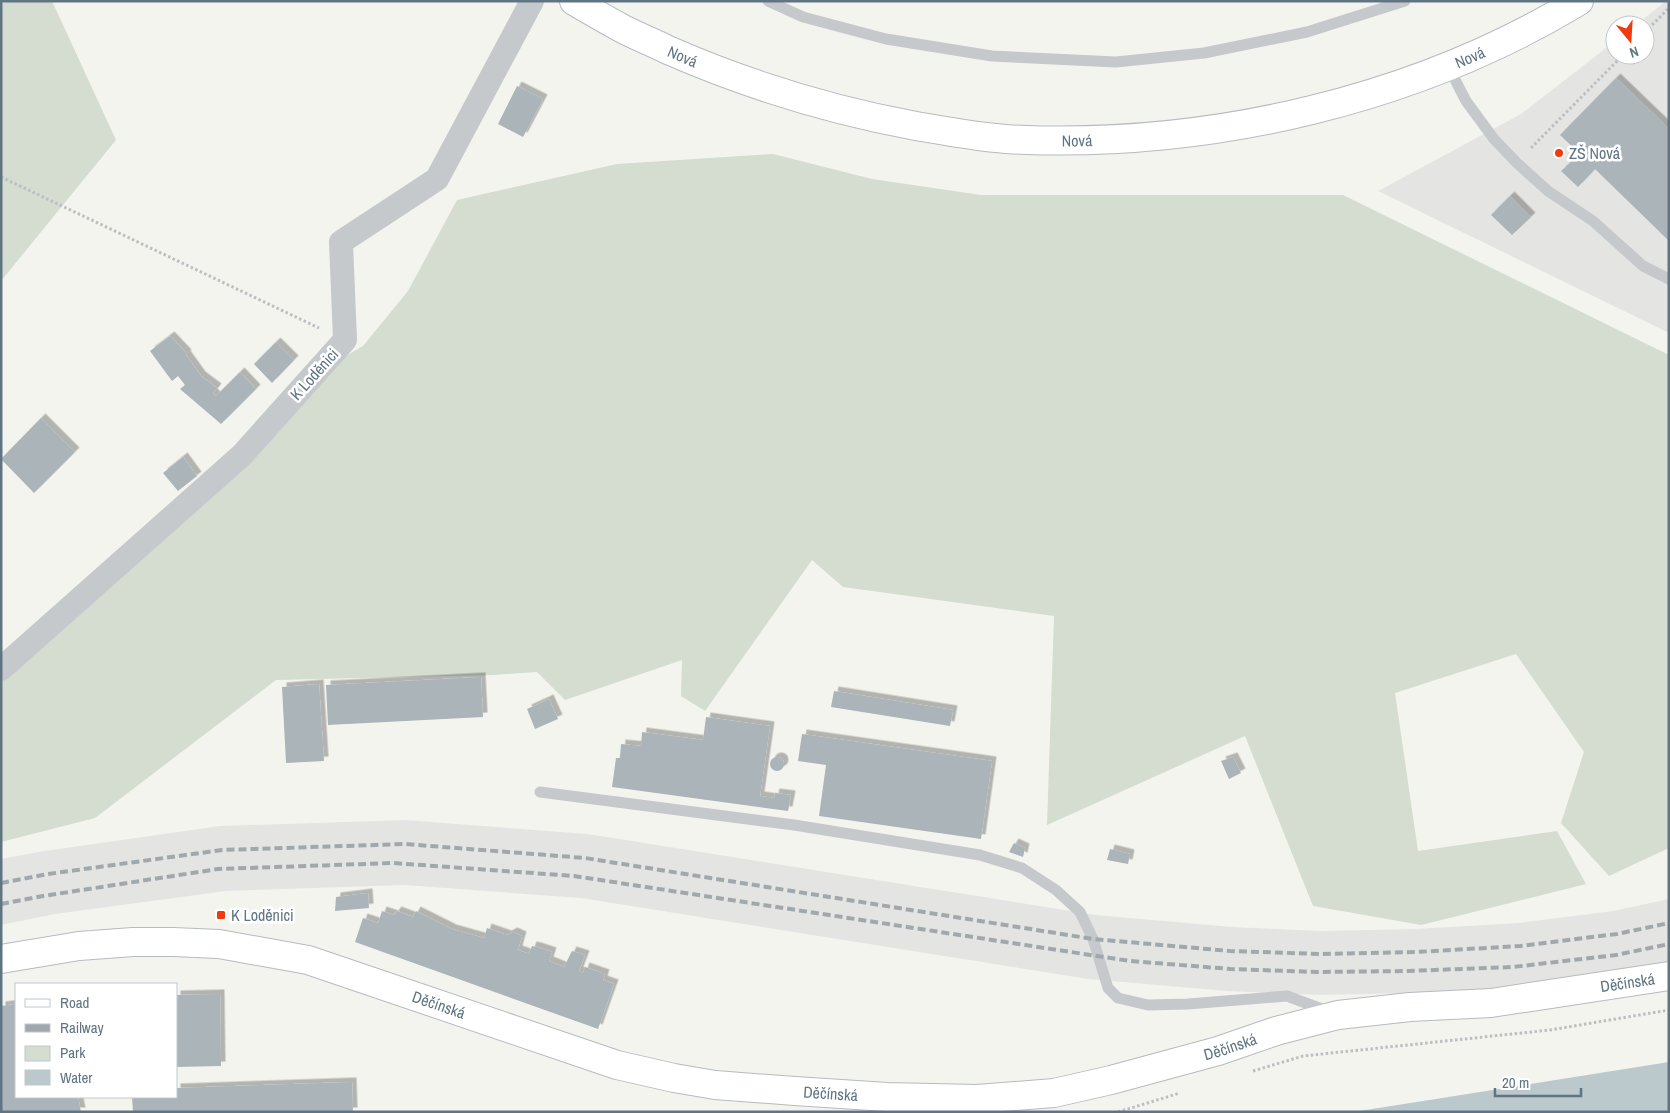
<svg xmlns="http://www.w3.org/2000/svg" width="1670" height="1113" font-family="'Archivo Narrow',sans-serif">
	<defs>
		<filter id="shadow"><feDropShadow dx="4.5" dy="-4.5" stdDeviation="0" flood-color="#0004"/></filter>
	</defs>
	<rect width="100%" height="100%" fill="#f4f4ef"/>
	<path fill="#e4e5e3" d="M1666,1H1669V333L1378,191L1521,114L1615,41V55H1645V25H1636Z
		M405,820L588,834L1096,915L1232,927L1321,931L1415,929L1518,923L1613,911L1669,899V965L1524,987L1417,993L1320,995L1227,991L1088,979L581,898L404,885L226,891L55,914L1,925V859L44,851L220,826Z"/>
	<path fill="#d5dcd0" d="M1,1H52L116,140L1,281Z
		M773,154L872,179L981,195H1343L1669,355V848L1609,876L1561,823L1584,752L1516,654L1395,693L1418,851L1557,831L1586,884L1421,925L1313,906L1245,736L1047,825L1054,616L843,587L812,560L705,711L681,696L682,660L565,700L537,672L493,675L276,680L95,818L1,842V678L328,366L363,346L408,291L457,200L617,164Z"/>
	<path fill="#bbc9cd" d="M1669,1062V1112H1353Z"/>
	<path fill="#abb4b8" filter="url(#shadow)" d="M1616,78L1669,129V241L1595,169L1578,187L1561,171L1580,154L1560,135Z
		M517,86L543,99L523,137L498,124Z
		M1510,196L1531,217L1512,235L1491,215Z
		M170,336L187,354L186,355L201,376L217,388L213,393L216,396L240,372L256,389L221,424L180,389L185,385L178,376L172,381L150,351Z
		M276,342L294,360L272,383L254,364Z
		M41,418L75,452L34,493L1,459Z
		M183,457L197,476L178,491L163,473Z
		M481,677L483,717L328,725L326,685Z
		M319,684L324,761L286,763L282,687Z
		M834,691L953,710L950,726L831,707Z
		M549,699L558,719L535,729L527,709Z
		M706,717L770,726L760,796L774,798L775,793L791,795L788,811L612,787L616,758H620L621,744L641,746L642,732L703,740Z
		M802,734L992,761L981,839L819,816L826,765L798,761Z
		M1233,757L1241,773L1229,779L1221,761Z
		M770 764a7 7 0 1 1 14 0a7 7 0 1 1-14 0Z
		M1014,843L1025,848L1023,857L1009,852Z
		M1110,849L1130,854L1128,864L1107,860Z
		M368,893L369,908L335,911L336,897Z
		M382,911L394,915L397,911L413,917L416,911L452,929L484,938L487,928L507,935L513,932L522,936L518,950L529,954L532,946L537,947L552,952L549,961L564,967L572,951L585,955L579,971L583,973L585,967L605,974L603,980L614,984L598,1029L355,942L363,918L378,923Z
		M220,994L221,1066L176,1067V995Z
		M16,1004V1097H78L81,1112H1V1006Z
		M352,1082L353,1112H133L132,1097H176V1088Z"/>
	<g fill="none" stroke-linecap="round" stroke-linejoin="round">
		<defs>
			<g id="secondary">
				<path id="s1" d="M574,1C591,11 608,21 625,30C639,37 654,43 668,50C748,85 830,110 916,126C952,132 989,139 1026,140C1215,146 1416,100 1579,1"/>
				<path id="s2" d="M1,959L79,946L133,942H173L219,944L308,960L617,1065L674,1078L715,1085L795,1091L887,1097L977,1099L1054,1093L1111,1080L1218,1051L1276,1031L1338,1015L1410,1007L1491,1003L1669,976"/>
			</g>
		</defs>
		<use href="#secondary" stroke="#b5bbbf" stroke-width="30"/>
		<path stroke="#bcbfc1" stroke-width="3" stroke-dasharray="2.5 2.5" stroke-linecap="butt" d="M1645,32L1669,8
			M1531,148L1623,55
			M1,177L319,328
			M1253,1071L1303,1056L1550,1030L1669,1010
			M1118,1112L1180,1093"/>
		<path stroke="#c6c9cc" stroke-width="11" d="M768,1L803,17L886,39L992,56L1116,62L1204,53L1307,32L1405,1
			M1448,66L1466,101L1494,139L1517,163L1548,191L1593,221L1643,266L1669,279
			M540,792L794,825L980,855L1022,868L1056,890L1080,912L1093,939L1108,988L1118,998L1148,1005L1188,1004L1287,996L1330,1012"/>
		<path stroke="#c6c9cc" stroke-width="24" d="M1,669L242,455L345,340L341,242L437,179L532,1"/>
		<use href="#secondary" stroke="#fff" stroke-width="28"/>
		<path stroke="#a1a8ad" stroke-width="4" stroke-dasharray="8 4" stroke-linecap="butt" d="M1,883L48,874L222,850L405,844L585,858L1093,939L1230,951L1321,954L1416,952L1520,946L1617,934L1669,923
			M1,904L43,896L218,869L393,863L574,876L1097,956L1130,961L1231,969L1317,972L1408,971L1513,967L1616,955L1669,944"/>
	</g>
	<g fill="#f33910" stroke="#fff" stroke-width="2">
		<circle cx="1559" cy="153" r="5"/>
		<rect x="216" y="910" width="10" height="10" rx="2.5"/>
	</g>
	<g text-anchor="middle" stroke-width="5" stroke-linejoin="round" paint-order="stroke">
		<g font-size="16" fill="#607583" stroke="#fff">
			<text dy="6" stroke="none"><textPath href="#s1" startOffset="122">Nová</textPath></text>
			<text dy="6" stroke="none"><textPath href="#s1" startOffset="932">Nová</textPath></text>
			<text dy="6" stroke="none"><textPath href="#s1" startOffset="528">Nová</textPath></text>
			<text transform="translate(314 374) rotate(-48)" y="6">K Loděnici</text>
			<text dy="6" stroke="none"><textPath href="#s2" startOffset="1662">Děčínská</textPath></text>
			<text dy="6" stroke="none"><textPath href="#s2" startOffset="448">Děčínská</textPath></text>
			<text dy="6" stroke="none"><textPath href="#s2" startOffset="1258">Děčínská</textPath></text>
			<text dy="6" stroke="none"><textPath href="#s2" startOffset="852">Děčínská</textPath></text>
		</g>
		<g font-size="16" fill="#607583" stroke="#fff" text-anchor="start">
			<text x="1569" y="159">ZŠ Nová</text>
			<text x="231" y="921">K Loděnici</text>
		</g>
	</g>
	<rect width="1670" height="1113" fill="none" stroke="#607583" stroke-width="5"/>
	<rect x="15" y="983" width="162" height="115" fill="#ffffff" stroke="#bfc8cd"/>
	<rect x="25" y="999" width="25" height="8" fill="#ffffff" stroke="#bfc8cd"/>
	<text x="60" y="1008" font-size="15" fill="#607583">Road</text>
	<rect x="25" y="1024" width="25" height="8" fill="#a1a8ad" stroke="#bfc8cd"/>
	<text x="60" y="1033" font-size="15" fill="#607583">Railway</text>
	<rect x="25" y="1046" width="25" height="15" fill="#d5dcd0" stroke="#bfc8cd"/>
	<text x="60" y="1058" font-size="15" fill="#607583">Park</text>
	<rect x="25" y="1070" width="25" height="15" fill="#bbc9cd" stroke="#bfc8cd"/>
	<text x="60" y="1083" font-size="15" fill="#607583">Water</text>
	<g transform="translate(1630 40) rotate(162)"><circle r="24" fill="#ffffff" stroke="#bfc8cd"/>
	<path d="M0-4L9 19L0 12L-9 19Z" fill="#f33910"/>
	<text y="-8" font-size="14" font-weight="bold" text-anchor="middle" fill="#607583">N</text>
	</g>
	<path d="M1495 1088v8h86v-8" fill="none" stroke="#607583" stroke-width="2.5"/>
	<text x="1502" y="1088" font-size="15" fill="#607583" stroke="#ffffff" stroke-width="4" paint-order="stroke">20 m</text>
</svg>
